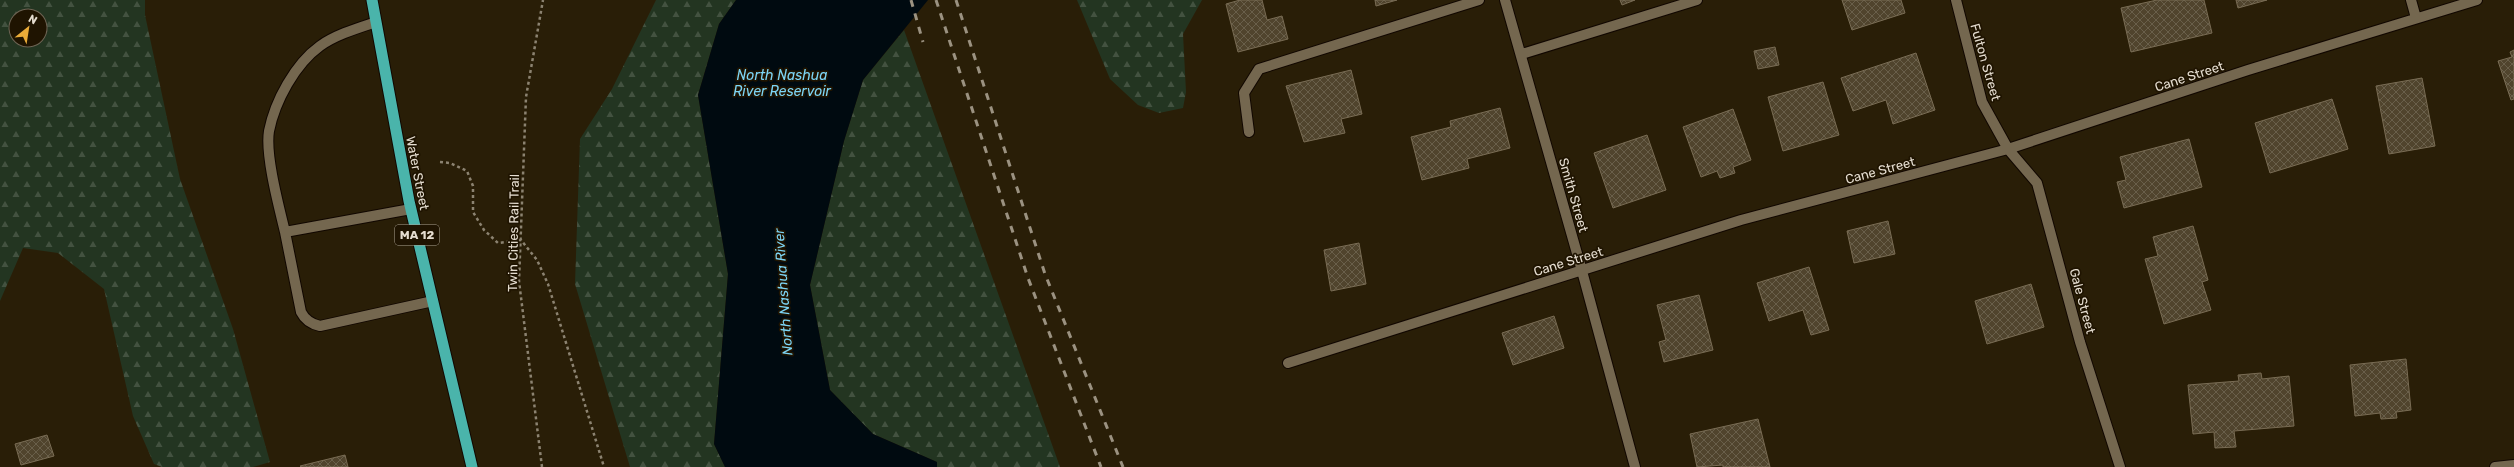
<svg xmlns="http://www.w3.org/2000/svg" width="2514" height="467" font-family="Rubik,sans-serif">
	<defs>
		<pattern id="forest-firs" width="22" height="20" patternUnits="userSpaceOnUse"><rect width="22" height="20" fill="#233521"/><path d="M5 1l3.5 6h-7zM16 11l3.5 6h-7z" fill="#435240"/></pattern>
		<pattern id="building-cross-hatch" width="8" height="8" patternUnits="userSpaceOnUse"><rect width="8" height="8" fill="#50442d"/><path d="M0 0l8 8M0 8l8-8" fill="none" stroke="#695f4a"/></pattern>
	</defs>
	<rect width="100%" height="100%" fill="#291e07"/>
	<path fill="url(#forest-firs)" fill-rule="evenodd" d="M0,0H145V15L180,179L233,329L270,462L253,467H162L154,464L133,416L104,289L58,253L23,248L0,301ZM16,16H40V40H16Z
		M656,0H736L719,24L698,95L728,274L714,444L725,467H630L575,284L580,139L612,89Z
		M1077,0H1202L1183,34L1186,92L1183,108L1159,113L1138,105L1110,79Z
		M904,30L1060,467H937V462L873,434L830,390L810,285L844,141L863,80Z"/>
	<path fill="#000a10" d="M736,0H928L863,80L844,141L810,285L830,390L873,434L937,462V467H725L714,444L728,274L698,95L719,24Z"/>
	<path fill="url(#building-cross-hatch)" stroke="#796c54" d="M1240,0H1262L1267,20L1282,16L1288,39L1238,52L1226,4Z
		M1375,0H1397L1376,6Z
		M1620,0H1635L1622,5Z
		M1842,0H1901L1905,13L1852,30Z
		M2157,0H2204L2212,33L2131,52L2121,8Z
		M2236,0H2267L2238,8Z
		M1775,47L1779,65L1758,69L1754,51Z
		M2514,50V99L2511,100L2498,61L2512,57L2510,52Z
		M1916,53L1935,110L1893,124L1886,100L1853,111L1841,78Z
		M1351,70L1362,114L1341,119L1345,133L1304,142L1286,86Z
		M2422,78L2435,146L2389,154L2376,86Z
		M1823,82L1839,135L1783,151L1768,97Z
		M2332,99L2348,149L2270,173L2255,123Z
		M1500,108L1510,148L1467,159L1469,168L1422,180L1411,137L1451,127L1450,121Z
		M1733,109L1751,160L1733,167L1735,173L1720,178L1717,171L1701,177L1683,127Z
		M1647,135L1666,190L1613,208L1594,153Z
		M2189,139L2202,187L2124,208L2117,182L2126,180L2120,157Z
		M1888,221L1895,254L1854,263L1847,231Z
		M2193,226L2208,280L2202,282L2211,310L2164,324L2145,259L2158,256L2153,237Z
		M1359,243L1366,284L1331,291L1324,250Z
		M1809,267L1829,330L1811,335L1803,310L1769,321L1757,283Z
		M2031,284L2044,327L1987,344L1975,301Z
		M1699,295L1713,350L1664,362L1659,342L1666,340L1657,305Z
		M1554,316L1564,348L1513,365L1502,333Z
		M2406,359L2411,410L2396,412L2397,418L2381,419L2380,413L2355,416L2350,365Z
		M2261,373L2262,379L2289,376L2294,426L2234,431L2236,447L2215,448L2214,432L2193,434L2188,385L2239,381L2238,375Z
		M1758,419L1770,467H1723V465L1697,467L1690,434Z
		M47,435L54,456L21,465L15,444Z
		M345,455L348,467H301L300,466Z"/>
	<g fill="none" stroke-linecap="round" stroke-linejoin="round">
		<defs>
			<path id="service" d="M376,22C358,28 335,35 320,46C295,64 275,101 269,131C265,155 279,207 285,232L411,209
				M1249,132L1244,93L1259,69L1479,0
				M285,232L301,312C305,320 311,324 320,326L433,301"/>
			<path id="minor" d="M1505,0L1582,271L1635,467
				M1956,0L1982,102L2008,149L2037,183L2080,342L2120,467
				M2411,0L2416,18
				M1522,54L1697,0
				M1288,363L1741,220L2008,149L2248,70L2477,0
				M2495,467L2514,465"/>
			<path id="trunk" d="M372,0L409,201L472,467"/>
		</defs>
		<use href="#service" stroke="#110700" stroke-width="12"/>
		<use href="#minor" stroke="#110700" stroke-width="12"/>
		<use href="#trunk" stroke="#110700" stroke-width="13"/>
		<path stroke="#8c8371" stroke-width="2.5" stroke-dasharray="3 3" stroke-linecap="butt" d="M440,162L450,163L467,171L473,186V212L484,230L498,243L521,240L537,260L548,284L604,467
			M542,467L519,281L526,97L543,0"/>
		<use href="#service" stroke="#74674f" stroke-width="10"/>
		<use href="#minor" stroke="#74674f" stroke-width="10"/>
		<use href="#trunk" stroke="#4ab4ab" stroke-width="11"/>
		<path stroke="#9b9281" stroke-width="3" stroke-dasharray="7 7" stroke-linecap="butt" d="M911,0L923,42
			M936,0L1028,278L1101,467
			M956,0L1045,274L1123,467"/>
	</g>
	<g text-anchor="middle" stroke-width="3.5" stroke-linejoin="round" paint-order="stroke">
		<rect fill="#1f1401" stroke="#aaa192" stroke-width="1" x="395" y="225" width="44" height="20" rx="3"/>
		<g font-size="12" font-weight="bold" fill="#e5ddd0">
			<text x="417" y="239">MA 12</text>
		</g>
		<g font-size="13" fill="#e5ddd0" stroke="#1f1401">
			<text transform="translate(1986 62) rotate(74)" y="5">Fulton Street</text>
			<text transform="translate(2189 76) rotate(-18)" y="5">Cane Street</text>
			<text transform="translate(1880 170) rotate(-15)" y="5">Cane Street</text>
			<text transform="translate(418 173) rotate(79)" y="5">Water Street</text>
			<text transform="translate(1574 195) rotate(74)" y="5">Smith Street</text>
			<text transform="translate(513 233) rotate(-89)" y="5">Twin Cities Rail Trail</text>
			<text transform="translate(1568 261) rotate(-17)" y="5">Cane Street</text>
			<text transform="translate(2083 301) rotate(75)" y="5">Gale Street</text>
		</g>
		<g font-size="14" font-style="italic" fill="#7dd5f5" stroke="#1f1401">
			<text x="782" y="80">North Nashua<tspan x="782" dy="16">River Reservoir</tspan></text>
			<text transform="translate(783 292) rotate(-94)" y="5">North Nashua River</text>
		</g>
	</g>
	<g transform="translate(28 28) rotate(30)"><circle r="19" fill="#1f1401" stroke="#6e6454"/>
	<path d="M0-3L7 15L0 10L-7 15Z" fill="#e9ab38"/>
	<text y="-6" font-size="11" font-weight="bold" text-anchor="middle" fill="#e5ddd0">N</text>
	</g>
</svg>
